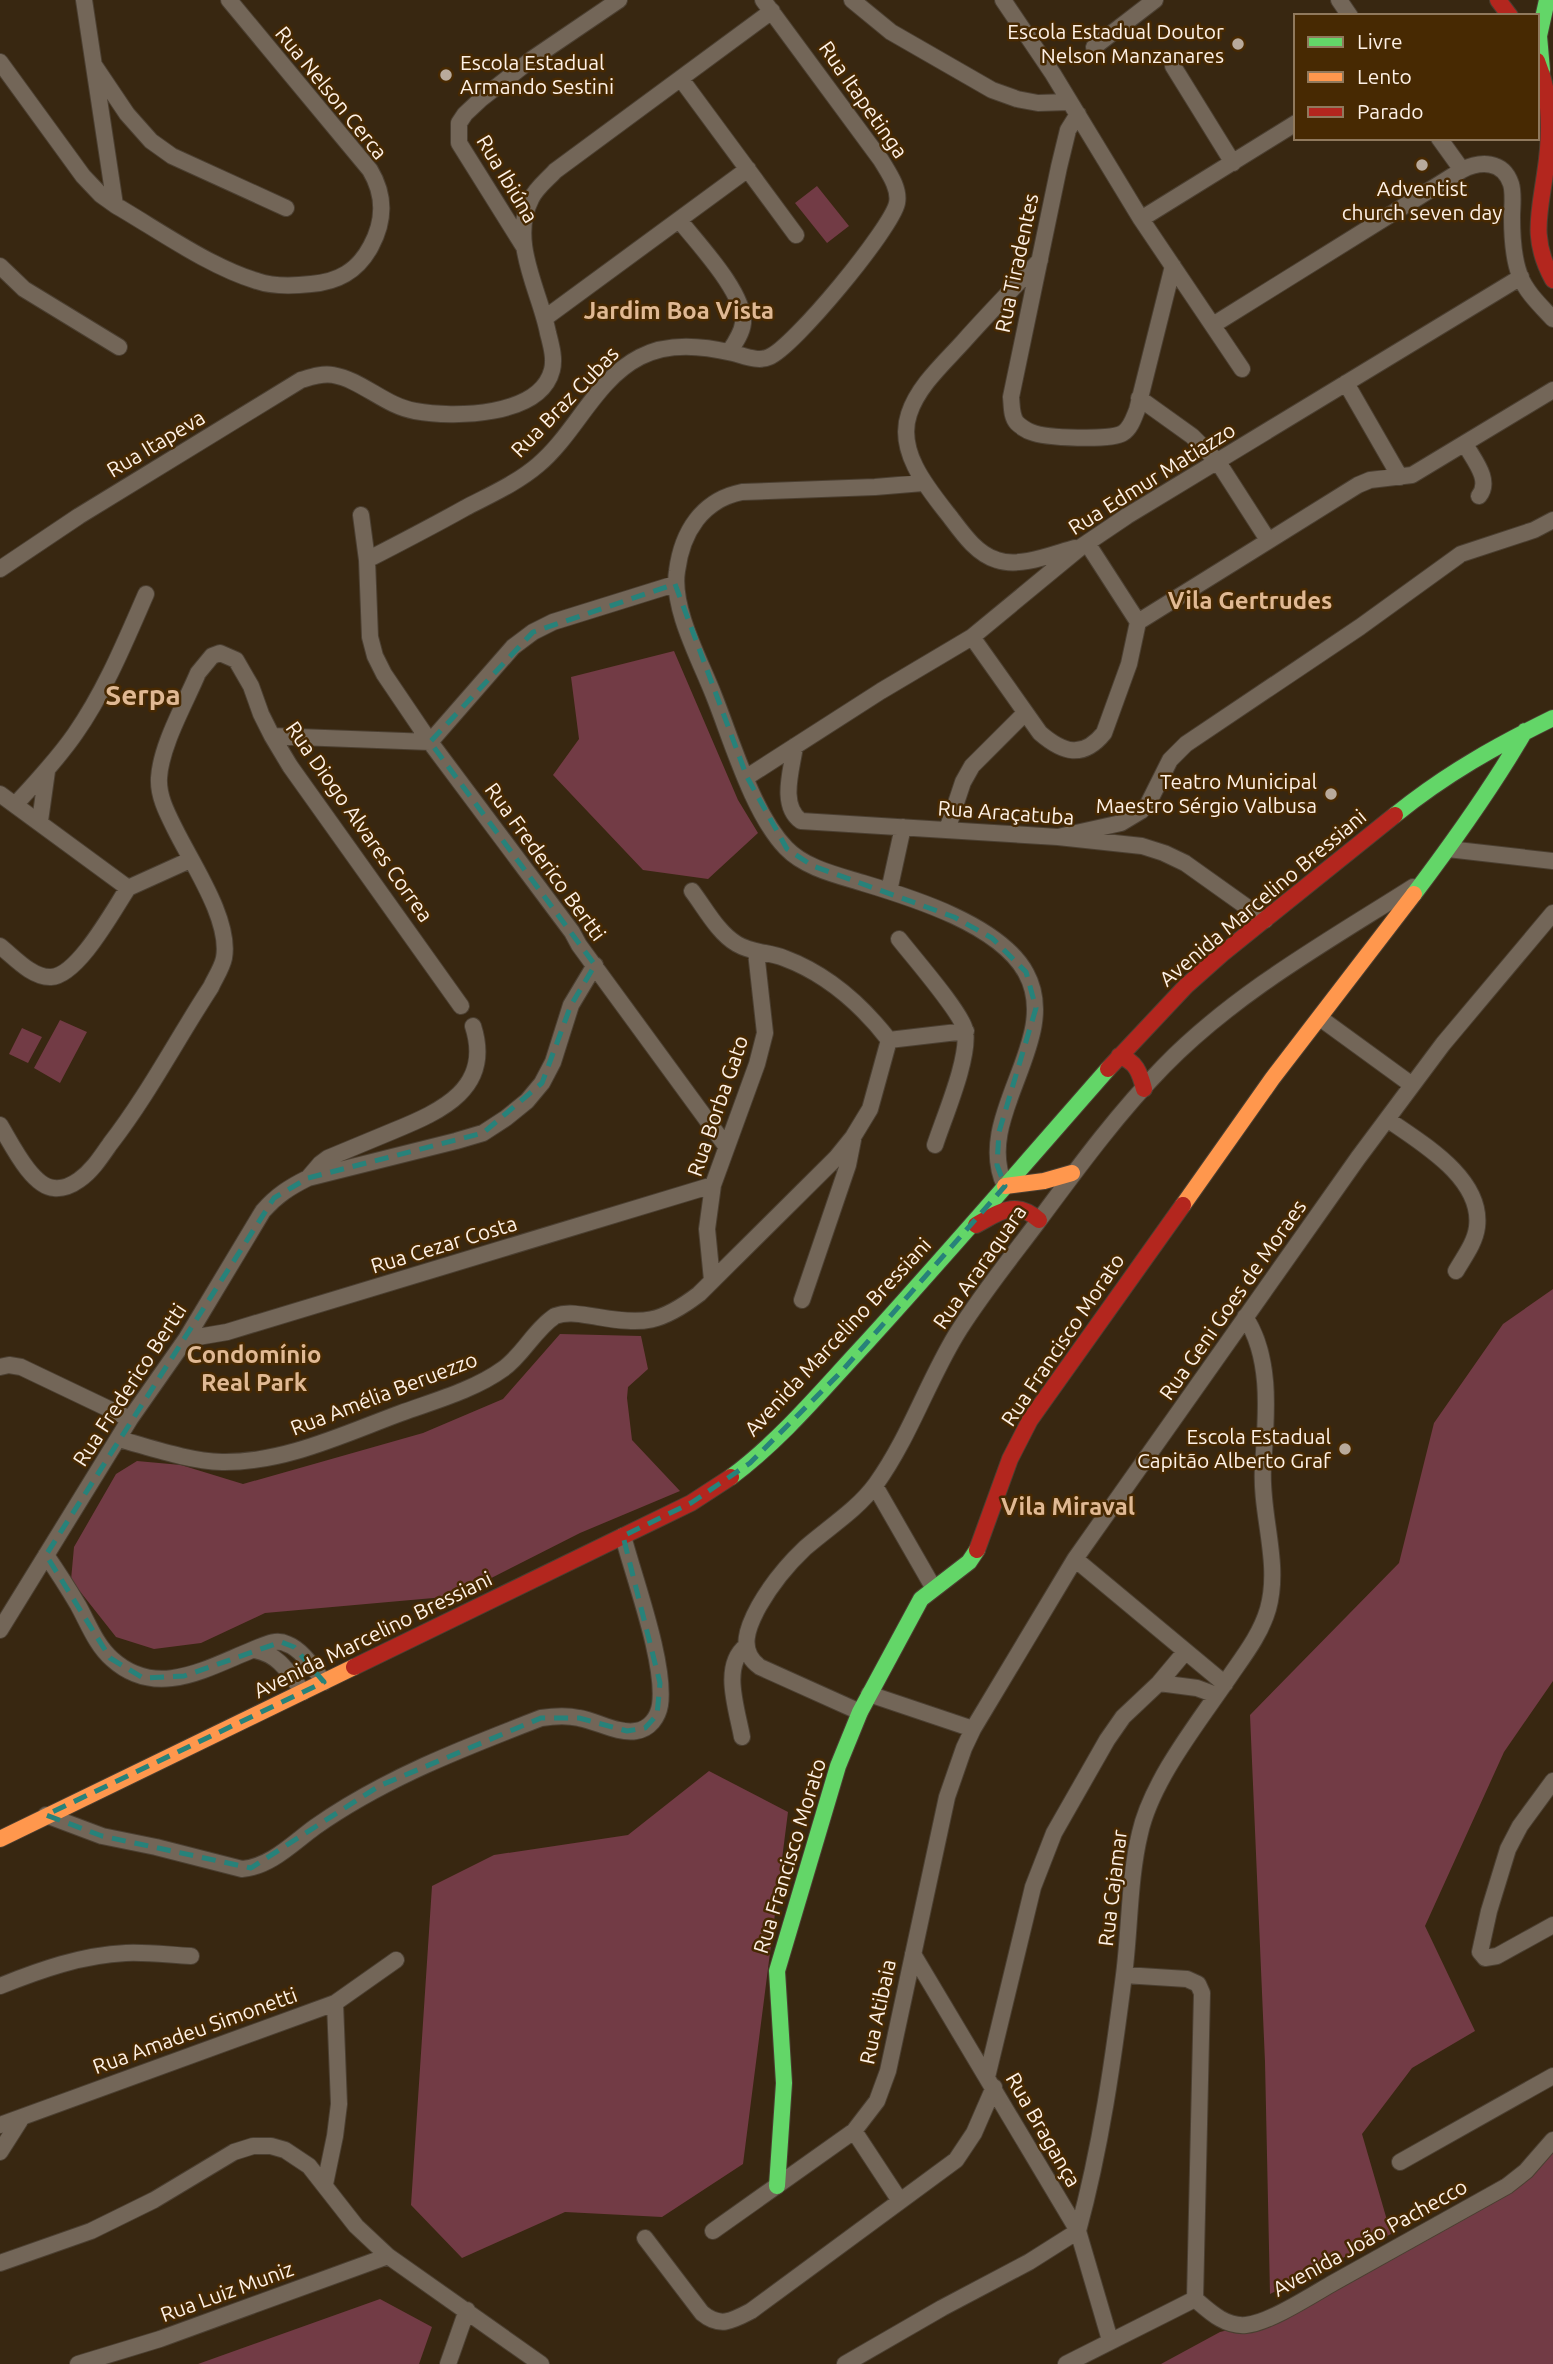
<svg xmlns="http://www.w3.org/2000/svg" width="1553" height="2364" font-family="Ubuntu,sans-serif">
	<rect width="100%" height="100%" fill="#382711"/>
	<path fill="#723b45" d="M817,186L849,226L827,243L795,203Z
		M674,651L738,800L758,833L708,879L643,870L553,775L579,739L571,677Z
		M60,1020L87,1032L60,1083L34,1068Z
		M22,1028L42,1037L28,1063L9,1054Z
		M1553,1289V1681L1504,1752L1425,1926L1475,2031L1412,2068L1362,2134L1391,2234L1270,2294L1265,2062L1250,1715L1399,1563L1434,1423L1503,1324Z
		M560,1334L641,1336L648,1369L628,1387L627,1398L632,1440L680,1491L580,1533L456,1596L265,1613L201,1643L154,1649L116,1637L71,1580L74,1547L116,1474L137,1461L181,1465L243,1484L423,1433L503,1399Z
		M709,1771L788,1812L743,2164L662,2217L565,2212L462,2258L411,2205L432,1886L494,1855L628,1835Z
		M1553,2149V2364H1161L1220,2332L1257,2323Z
		M380,2299L432,2327L419,2364H198Z"/>
	<g fill="none" stroke-linecap="round" stroke-linejoin="round">
		<defs>
			<path id="street" d="M84,0L115,205
				M852,0L891,32L992,90L1017,99L1038,103L1070,102
				M1003,0L1053,74L1141,219L1242,369
				M1339,0L1350,16
				M1094,47L1155,0
				M0,62L83,176L101,195L115,205C158,230 210,267 257,281C274,287 293,286 311,284C338,282 358,271 371,246C385,220 385,195 370,170L229,0
				M94,65L127,114L151,141L172,156L286,208
				M1173,66L1233,163
				M681,79L796,235
				M1078,114L1068,130L1059,167L1011,397C1012,406 1011,416 1017,423C1020,426 1027,431 1031,432C1045,438 1111,441 1123,433C1131,428 1134,417 1137,410L1173,266
				M1439,138L1462,170
				M1141,219L1296,123
				M680,221C698,244 745,293 743,323C742,333 735,343 729,352
				M524,247L459,143V123L465,114L481,99L532,59L619,0
				M1040,260C1014,287 988,314 963,342C944,363 918,386 909,414C896,452 929,490 951,518C963,534 977,554 997,560C1020,568 1053,554 1075,548
				M0,266L24,289L119,347
				M545,318L748,169
				M1213,325L1462,170C1480,161 1503,160 1511,184C1514,194 1512,207 1512,217C1512,236 1513,258 1520,276C1526,292 1541,306 1553,319
				M1346,383L1400,477
				M1139,398L1192,436L1218,462L1268,540
				M1465,444C1473,459 1492,480 1479,496
				M923,483L875,487L742,492C702,500 682,532 677,571C671,608 701,662 714,696C732,741 753,814 786,848C805,868 837,875 863,883C913,898 1000,925 1026,973C1063,1040 972,1117 1005,1186
				M361,515L367,560L370,637L375,656L384,674L430,742L572,932L579,945L726,1146
				M1087,543L1138,622
				M367,560C400,543 433,526 465,508C490,495 517,483 538,465C576,433 595,380 640,357C669,342 703,346 733,353C745,356 758,362 769,357C793,348 892,228 897,203C900,188 888,172 881,160L763,0
				M0,569L79,516L301,380C311,377 322,373 333,375C362,380 385,406 415,411C453,418 540,417 552,370C555,358 551,345 548,333C540,291 509,242 531,199C536,188 547,180 555,171L772,11
				M1138,622L1358,485L1370,480L1412,475L1553,390
				M972,637L1040,733C1063,753 1083,759 1104,733L1129,664L1138,622
				M272,736L430,742
				M430,742L513,647L533,632L553,622L675,584
				M795,746C792,769 779,805 801,821L1058,837L1142,846L1164,853L1185,863L1265,920
				M747,777L881,691L972,637L1081,547L1127,516L1521,277
				M0,794L128,888L190,860
				M15,805C36,782 57,760 75,734C105,691 125,642 146,594
				M40,821L47,771
				M947,830L963,782L972,766L1024,714
				M1058,837L1121,823L1141,811L1148,804L1170,760L1186,744L1360,627L1461,554L1534,530L1553,520
				M1448,849L1553,861
				M889,891L903,827
				M899,939C913,957 962,1013 965,1030C970,1058 944,1117 935,1145
				M0,946C14,957 32,978 51,977C78,976 114,909 128,888
				M1320,1018L1412,1085
				M889,1040L966,1031
				M1387,1119C1421,1143 1483,1178 1477,1227C1475,1243 1464,1257 1456,1271
				M0,1125C11,1143 32,1187 54,1188C63,1189 72,1185 79,1180C92,1171 101,1157 110,1144C148,1095 177,1039 211,987C215,978 222,968 224,958C231,920 191,862 175,829C167,813 158,796 159,778C161,745 185,704 198,673L212,656L220,653L236,660L251,686L261,714L272,736L290,766L461,1006
				M308,1178L320,1164L328,1158C350,1149 371,1140 393,1131C442,1111 493,1088 473,1026
				M712,1280L707,1229L713,1185L757,1064L765,1033L756,952
				M802,1300L848,1165L853,1140
				M186,1339L227,1332L713,1185
				M0,1367L9,1365L21,1367L130,1419
				M119,1439C152,1448 188,1461 222,1462C284,1463 344,1434 401,1413C434,1401 474,1390 503,1369C523,1355 534,1330 555,1316C569,1311 583,1315 598,1317C644,1325 661,1323 699,1294L836,1158L853,1137L870,1109L889,1040C861,1004 827,974 784,958C769,952 752,953 737,944C718,933 705,908 692,891
				M875,1486L933,1587
				M46,1555C57,1571 68,1588 78,1605C88,1623 96,1645 112,1659C156,1699 205,1669 252,1650C263,1646 275,1638 287,1644C303,1650 314,1669 324,1682
				M1075,1559L1225,1684
				M0,1630L130,1419L186,1339L263,1211C277,1195 290,1187 308,1178L456,1141L483,1133L506,1118L527,1101L542,1083L553,1062L571,1005L595,965
				M254,1650C279,1654 289,1673 303,1692
				M1159,1683L1197,1688L1216,1695
				M869,1694L973,1729
				M860,1712L760,1667C737,1651 748,1626 759,1606C771,1585 787,1565 805,1548C829,1527 857,1510 876,1484C909,1438 927,1383 956,1335C980,1296 1010,1259 1037,1223C1077,1169 1117,1114 1164,1066C1235,993 1328,941 1413,887
				M742,1737C737,1709 721,1666 746,1646
				M1553,1781L1520,1826L1508,1849L1489,1911L1480,1952L1485,1958L1497,1956L1553,1925
				M46,1815L102,1836L156,1847L242,1869C270,1867 293,1843 315,1827C383,1779 463,1748 541,1718C554,1716 566,1715 579,1718C597,1721 618,1734 636,1731C650,1729 658,1717 660,1705C666,1664 634,1578 623,1536
				M913,1954L1078,2231L1110,2340
				M1124,1975L1187,1979L1198,1984L1202,1993L1195,2299
				M0,1986C40,1970 82,1955 126,1953C147,1952 170,1955 191,1956
				M987,2077L1033,1887L1054,1833L1107,1740L1123,1717L1159,1683L1185,1652
				M0,2125L335,2003L396,1960
				M854,2131L900,2201
				M0,2152L21,2119
				M1400,2162L1553,2076
				M325,2184L335,2136L339,2104L335,2003
				M713,2231L854,2131L877,2101L888,2071L947,1797L964,1748L973,1729L1075,1559L1358,1158L1443,1044L1553,913
				M645,2238L702,2313C720,2328 732,2321 751,2311L956,2160L974,2133L994,2087
				M0,2263L91,2231L154,2200L234,2152L253,2146H271L285,2150L309,2166L356,2226L388,2256L541,2364
				M1195,2299C1209,2311 1225,2327 1246,2325C1269,2323 1312,2295 1333,2283C1391,2251 1449,2218 1507,2186L1526,2171L1553,2140
				M78,2364L160,2339L388,2256
				M448,2364L467,2310
				M845,2364L942,2308L1029,2262L1078,2231C1101,2147 1113,2061 1124,1975C1130,1929 1129,1878 1140,1833C1152,1779 1201,1719 1232,1673C1246,1653 1261,1633 1268,1609C1281,1563 1260,1514 1263,1467C1266,1419 1273,1359 1245,1317
				M1066,2364L1195,2299"/>
			<path id="fast" d="M1542,70L1539,36L1547,0
				M1395,815C1446,774 1494,747 1553,718
				M1414,894C1454,841 1492,788 1525,731
				M731,1477C782,1439 823,1389 866,1343C948,1253 1028,1160 1108,1069
				M777,2186L784,2083L777,1971L838,1766L860,1712L921,1599L969,1562L977,1550"/>
			<path id="slow" d="M1005,1186L1044,1181L1072,1173
				M1183,1205L1272,1079L1414,894
				M0,1839L354,1667"/>
			<path id="jam" d="M1498,0L1510,16
				M1537,61C1552,97 1551,136 1545,174C1539,216 1531,240 1553,280
				M1119,1056C1136,1061 1140,1073 1144,1089
				M1108,1069L1186,986L1222,954L1395,815
				M976,1225C1000,1212 1015,1199 1039,1220
				M977,1550L1010,1459L1030,1420L1183,1205
				M354,1667L691,1503L731,1477"/>
		</defs>
		<use href="#street" stroke="#4b3f31" stroke-width="18"/>
		<use href="#fast" stroke="#4b3f31" stroke-width="18"/>
		<use href="#slow" stroke="#4b3f31" stroke-width="18"/>
		<use href="#jam" stroke="#4b3f31" stroke-width="18"/>
		<use href="#street" stroke="#736658" stroke-width="16"/>
		<use href="#fast" stroke="#63d668" stroke-width="16"/>
		<use href="#slow" stroke="#ff974d" stroke-width="16"/>
		<use href="#jam" stroke="#b3261e" stroke-width="16"/>
	</g>
	<path fill="none" stroke="#27827a" stroke-width="5" stroke-dasharray="14 9" stroke-linejoin="round" d="M675,584L747,777L787,849L813,866L954,917L992,938L1026,972L1036,1008L999,1132L997,1165L1005,1186L841,1372L750,1463L691,1503L623,1536L660,1683L657,1715L645,1728L627,1731L579,1718H541L379,1786L251,1868L102,1836L46,1815L324,1682L294,1647L281,1642L184,1676L143,1678L110,1658L46,1555L274,1198L308,1178L483,1133L542,1083L571,1005L595,965L430,742L533,632Z"/>
	<g fill="#b9aa9b" stroke="#472902" stroke-width="2.5">
		<circle cx="1238" cy="44" r="7"/>
		<circle cx="446" cy="75" r="7"/>
		<circle cx="1422" cy="165" r="7"/>
		<circle cx="1331" cy="794" r="7"/>
		<circle cx="1345" cy="1449" r="7"/>
	</g>
	<g text-anchor="middle" stroke-width="5" stroke-linejoin="round" paint-order="stroke">
		<g font-size="21" fill="#fef1e6" stroke="#472902" text-anchor="end">
			<text x="1224" y="39">Escola Estadual Doutor<tspan x="1224" dy="24">Nelson Manzanares</tspan></text>
			<text x="460" y="70" text-anchor="start">Escola Estadual<tspan x="460" dy="24">Armando Sestini</tspan></text>
			<text x="1422" y="196" text-anchor="middle">Adventist<tspan x="1422" dy="24">church seven day</tspan></text>
			<text x="1317" y="789">Teatro Municipal<tspan x="1317" dy="24">Maestro Sérgio Valbusa</tspan></text>
			<text x="1331" y="1444">Escola Estadual<tspan x="1331" dy="24">Capitão Alberto Graf</tspan></text>
		</g>
		<g font-size="21" fill="#fef1e6" stroke="#472902">
			<text transform="translate(331 93) rotate(51)" y="7">Rua Nelson Cerca</text>
			<text transform="translate(863 100) rotate(55)" y="7">Rua Itapetinga</text>
			<text transform="translate(507 179) rotate(59)" y="7">Rua Ibiúna</text>
			<text transform="translate(1017 263) rotate(-78)" y="7">Rua Tiradentes</text>
			<text transform="translate(565 402) rotate(-46)" y="7">Rua Braz Cubas</text>
			<text transform="translate(156 444) rotate(-31)" y="7">Rua Itapeva</text>
			<text transform="translate(1152 479) rotate(-32)" y="7">Rua Edmur Matiazzo</text>
			<text transform="translate(1006 813) rotate(4)" y="7">Rua Araçatuba</text>
			<text transform="translate(359 822) rotate(55)" y="7">Rua Diogo Alvares Correa</text>
			<text transform="translate(545 862) rotate(54)" y="7">Rua Frederico Bertti</text>
			<text transform="translate(1263 898) rotate(-40)" y="7">Avenida Marcelino Bressiani</text>
			<text transform="translate(718 1106) rotate(-71)" y="7">Rua Borba Gato</text>
			<text transform="translate(444 1245) rotate(-17)" y="7">Rua Cezar Costa</text>
			<text transform="translate(980 1267) rotate(-55)" y="7">Rua Araraquara</text>
			<text transform="translate(1233 1300) rotate(-55)" y="7">Rua Geni Goes de Moraes</text>
			<text transform="translate(838 1337) rotate(-47)" y="7">Avenida Marcelino Bressiani</text>
			<text transform="translate(1063 1340) rotate(-56)" y="7">Rua Francisco Morato</text>
			<text transform="translate(130 1385) rotate(-57)" y="7">Rua Frederico Bertti</text>
			<text transform="translate(384 1394) rotate(-21)" y="7">Rua Amélia Beruezzo</text>
			<text transform="translate(373 1635) rotate(-26)" y="7">Avenida Marcelino Bressiani</text>
			<text transform="translate(790 1856) rotate(-73)" y="7">Rua Francisco Morato</text>
			<text transform="translate(1113 1888) rotate(-83)" y="7">Rua Cajamar</text>
			<text transform="translate(878 2012) rotate(-78)" y="7">Rua Atibaia</text>
			<text transform="translate(195 2031) rotate(-20)" y="7">Rua Amadeu Simonetti</text>
			<text transform="translate(1043 2130) rotate(60)" y="7">Rua Bragança</text>
			<text transform="translate(1370 2238) rotate(-29)" y="7">Avenida João Pachecco</text>
			<text transform="translate(227 2292) rotate(-20)" y="7">Rua Luiz Muniz</text>
		</g>
		<g font-size="24" font-weight="bold" fill="#e0b994" stroke="#472902">
			<text x="679" y="319">Jardim Boa Vista</text>
			<text x="1250" y="609">Vila Gertrudes</text>
			<text x="254" y="1363">Condomínio<tspan x="254" dy="28">Real Park</tspan></text>
			<text x="1068" y="1515">Vila Miraval</text>
		</g>
		<g font-size="28" font-weight="bold" fill="#e0b994" stroke="#472902">
			<text x="143" y="705">Serpa</text>
		</g>
	</g>
	<rect x="1294" y="14" width="245" height="126" fill="#472902" stroke="#90795d" stroke-width="2"/>
	<rect x="1308" y="37" width="35" height="10" fill="#63d668" stroke="#90795d" stroke-width="2"/>
	<text x="1357" y="49" font-size="21" fill="#fef1e6">Livre</text>
	<rect x="1308" y="72" width="35" height="10" fill="#ff974d" stroke="#90795d" stroke-width="2"/>
	<text x="1357" y="84" font-size="21" fill="#fef1e6">Lento</text>
	<rect x="1308" y="107" width="35" height="10" fill="#b3261e" stroke="#90795d" stroke-width="2"/>
	<text x="1357" y="119" font-size="21" fill="#fef1e6">Parado</text>
</svg>
